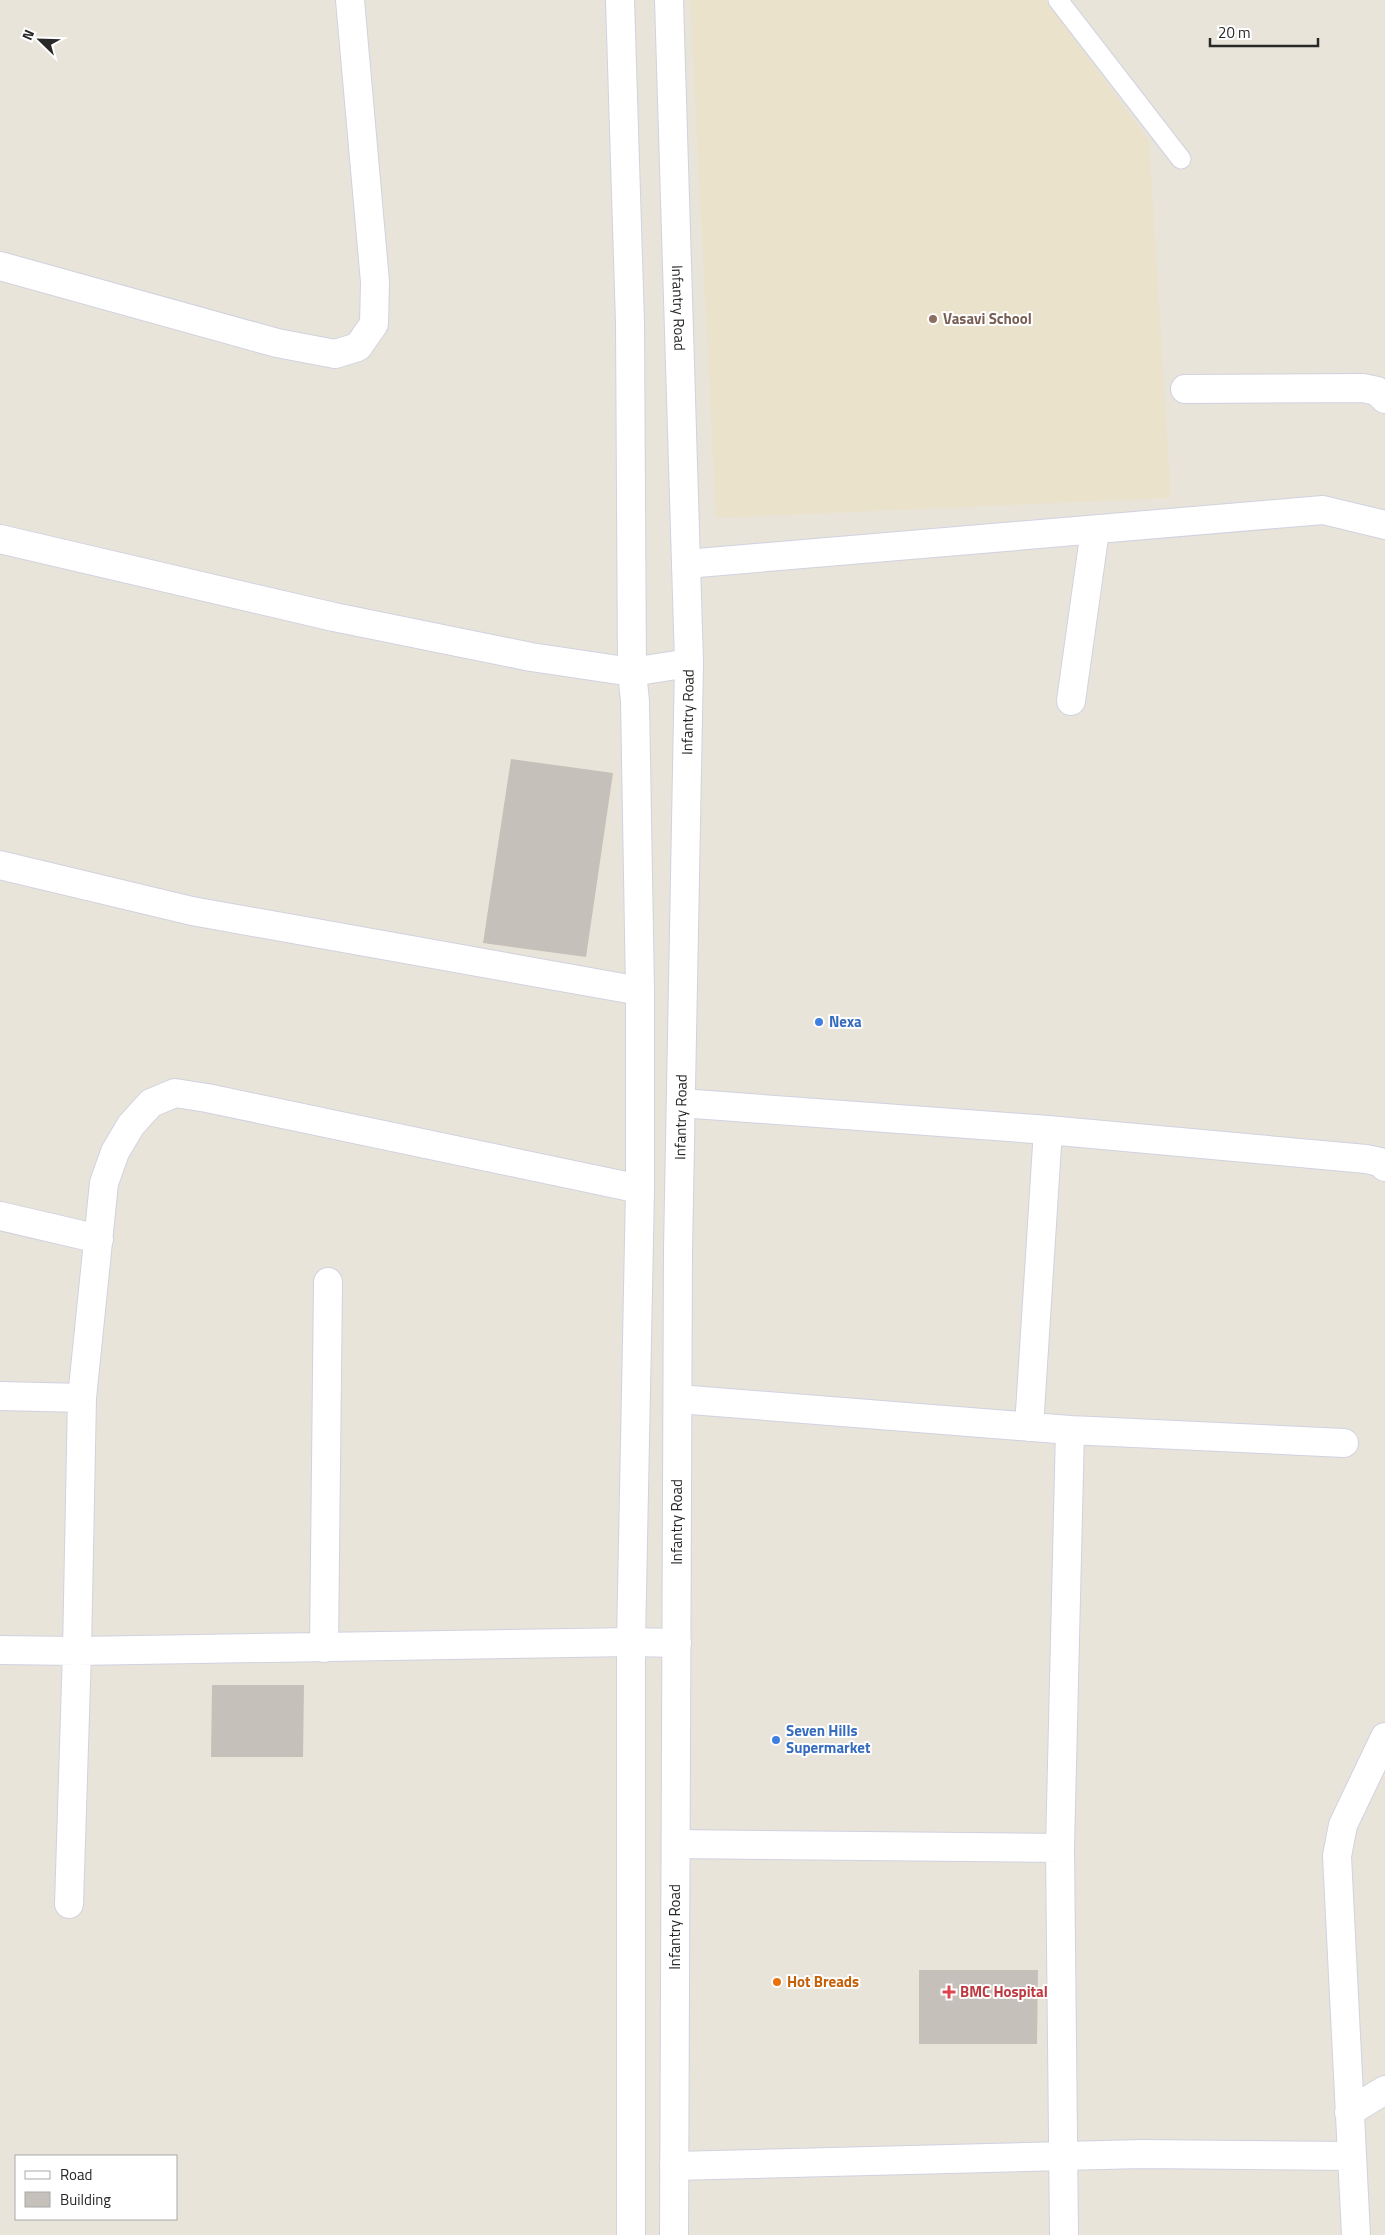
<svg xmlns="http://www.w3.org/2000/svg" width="1385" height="2235" font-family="'Titillium Web',sans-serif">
	<rect width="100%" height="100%" fill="#e9e4da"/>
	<path fill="#eae2ca" d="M690,0H1045L1149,140L1171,498L716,518Z"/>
	<path fill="#c5c0ba" d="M511,759L613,773L586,957L483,943Z
		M212,1685H304L303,1757H211Z
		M919,1970H1038L1037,2044H919Z"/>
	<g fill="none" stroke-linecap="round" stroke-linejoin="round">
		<defs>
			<path id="lane" d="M1058,0L1181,159"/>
			<path id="street" d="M0,266L277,343L335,354L358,347L374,324L375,282L350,0
				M1185,389L1363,388L1377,391L1385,399
				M0,539L334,617L531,657L632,672L689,663
				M686,564L1323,510L1385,525
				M1071,701L1095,530
				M0,865L192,911L640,991
				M681,1103L1048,1130L1029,1427
				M1048,1130L1366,1159L1380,1162L1385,1167
				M0,1216L99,1239
				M0,1396L82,1398
				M678,1399L1070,1430L1060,1848
				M1070,1430L1344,1443
				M324,1648L328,1282
				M0,1650L77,1651L631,1642L677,1643
				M676,1844L1060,1848L1064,2235
				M69,1904L77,1651L82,1398L104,1183L115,1152L131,1125L151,1103L175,1093L207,1098L640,1189
				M1349,2112L1385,2090
				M674,2166L1142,2154L1351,2156
				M1356,2235L1337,1856L1343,1825L1385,1737"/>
			<g id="secondary">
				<path d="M620,0L630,323L632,672L635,701L640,991V1189L631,1642V2235"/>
				<path id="s1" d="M669,0L689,663L678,1250L674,2235"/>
			</g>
		</defs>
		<use href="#lane" stroke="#d0d2e0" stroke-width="21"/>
		<use href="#street" stroke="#d0d2e0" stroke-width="30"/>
		<use href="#secondary" stroke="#d0d2e0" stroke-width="30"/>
		<use href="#lane" stroke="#fff" stroke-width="19"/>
		<use href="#street" stroke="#fff" stroke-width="28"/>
		<use href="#secondary" stroke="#fff" stroke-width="28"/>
	</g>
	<circle fill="#8d6e63" stroke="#fff" stroke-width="2" cx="933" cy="319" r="5"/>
	<g fill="#3f7fe0" stroke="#fff" stroke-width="2">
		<circle cx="819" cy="1022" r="5"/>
		<circle cx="776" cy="1740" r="5"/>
	</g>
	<circle fill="#e8710a" stroke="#fff" stroke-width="2" cx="777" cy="1982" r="5"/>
	<path fill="#e0444e" stroke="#fff" stroke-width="2" d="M946.5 1984.5h5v5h5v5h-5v5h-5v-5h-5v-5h5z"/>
	<g text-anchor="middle" stroke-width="4" stroke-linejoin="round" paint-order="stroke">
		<g font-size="15" fill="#282828" stroke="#fff">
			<text dy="5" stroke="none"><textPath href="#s1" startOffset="308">Infantry Road</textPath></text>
			<text transform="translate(688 712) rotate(-89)" y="5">Infantry Road</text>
			<text transform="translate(681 1117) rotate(-89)" y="5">Infantry Road</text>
			<text transform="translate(677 1522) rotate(-90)" y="5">Infantry Road</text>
			<text transform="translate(675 1927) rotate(-90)" y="5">Infantry Road</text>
		</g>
		<g font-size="15" font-weight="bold" fill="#785e54" stroke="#fff" text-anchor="start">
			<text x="943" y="324">Vasavi School</text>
		</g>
		<g font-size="15" font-weight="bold" fill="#366cbe" stroke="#fff" text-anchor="start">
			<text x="829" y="1027">Nexa</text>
			<text x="786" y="1736">Seven Hills<tspan x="786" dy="17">Supermarket</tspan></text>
		</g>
		<g font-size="15" font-weight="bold" fill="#c56008" stroke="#fff" text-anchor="start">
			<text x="787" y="1987">Hot Breads</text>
		</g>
		<g font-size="15" font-weight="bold" fill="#be3a42" stroke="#fff" text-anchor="start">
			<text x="960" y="1997">BMC Hospital</text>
		</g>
	</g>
	<rect x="15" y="2155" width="162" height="65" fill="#ffffff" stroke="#a9a9a9"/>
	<rect x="25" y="2171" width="25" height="8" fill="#ffffff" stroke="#a9a9a9"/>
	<text x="60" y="2180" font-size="15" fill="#282828">Road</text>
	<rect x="25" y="2192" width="25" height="15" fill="#c5c0ba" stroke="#a9a9a9"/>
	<text x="60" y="2205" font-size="15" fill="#282828">Building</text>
	<g transform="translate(40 40) rotate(293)" stroke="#ffffff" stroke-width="4" paint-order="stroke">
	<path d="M0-4L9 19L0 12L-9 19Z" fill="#282828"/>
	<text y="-8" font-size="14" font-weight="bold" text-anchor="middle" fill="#282828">N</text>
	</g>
	<path d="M1210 38v8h108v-8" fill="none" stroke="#282828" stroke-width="2.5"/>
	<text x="1218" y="38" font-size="15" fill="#282828" stroke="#ffffff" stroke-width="4" paint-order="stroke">20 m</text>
</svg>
